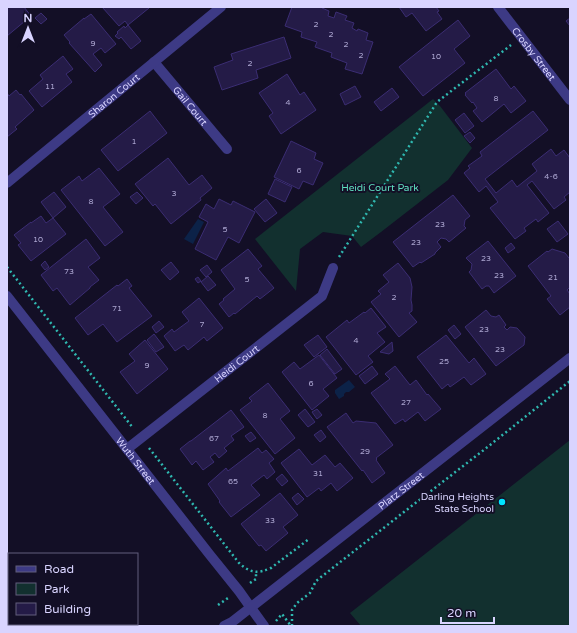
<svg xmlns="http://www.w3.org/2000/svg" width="577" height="633" font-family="'Varela Round',sans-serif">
	<rect width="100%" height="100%" fill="#130f26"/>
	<path fill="#12302f" d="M433,99L440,106L472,148L448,180L381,232L361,247L352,236L323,232L300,249L296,291L255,239Z
		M570,440V626H361L350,613Z"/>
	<path fill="#0c2248" d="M198,219L204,222L193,244L184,239Z
		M349,380L355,387L349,392H346L344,394V396L339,399L335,393V390Z"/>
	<path fill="#241b47" stroke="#3b2d73" d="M7,7H24L31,16L7,36Z
		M102,7H148L149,8L128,25L125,21L119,26Z
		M292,7H322V8L329,11L328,16L334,18L336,12L347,16L345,20L354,23L352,28L357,31L358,29L368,33L366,40L373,42L362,74L345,69L347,63L331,57L332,53L315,47L317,42L301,37L302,32L285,26Z
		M399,7H436L439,11L437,12L442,19L426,31L412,13L406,17Z
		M41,13L47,19L41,24L35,18Z
		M91,14L116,44L105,53L101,48L93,54L102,65L95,72L69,43L70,42L64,35L84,18V19Z
		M570,18V26L566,21Z
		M458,20L470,36L454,49L465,63L423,96L399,67Z
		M128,25L141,41L131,49L121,37L119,39L115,36L118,33L117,32L124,26L125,28Z
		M284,37L291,58L256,70L258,78L222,90L214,67L233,60L231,54Z
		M63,56L73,69L66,74L72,82L42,107L29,91L43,79L40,75Z
		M496,69L511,89L514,86L526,101L511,113L504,104L482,122L473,111L477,108L473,102L472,103L465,95L466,94L465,93Z
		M287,74L300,95L304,92L316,110L281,134L269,116L273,113L259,93Z
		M355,86L361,97L345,105L340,94Z
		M392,88L399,97L381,111L374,102Z
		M16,90L20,95L21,94L34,110L15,127L17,129L7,137V93L9,96Z
		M150,111L167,133L118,171L101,150Z
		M533,111L548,130L485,179L496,193L512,180L517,187L537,171L532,164L551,149L556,156L564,150L570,158V192L564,197L566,200L554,209L532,181L527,185L549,213L538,222L536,219L524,228L526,231L515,239L490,208L498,202L486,186L479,192L464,173L470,168L468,166L482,156L480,152Z
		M464,113L474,126L465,133L455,120Z
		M470,132L475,138L470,143L464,136Z
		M291,141L316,153L314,159L323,163L313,185L303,181L299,189L274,177Z
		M168,158L189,185L202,175L212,188L200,198L201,200L171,224L155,204L153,206L135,184Z
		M99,168L120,194L103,207L123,232L105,246L61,190L79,176L82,181Z
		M275,179L292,187L285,202L268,194Z
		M54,192L66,207L53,218L41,202Z
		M137,192L143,198L136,204L130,197Z
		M453,195L470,216L465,220L464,226L466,228L449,242L446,239L441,238L437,242L441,247L435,253V254L421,263L420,262L413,267L393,242Z
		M219,199L231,205L233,201L255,212L239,243L228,237L216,260L195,249L208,222L199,217L206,204L214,209Z
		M266,199L277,213L265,222L254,209Z
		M41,216L46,223L53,218L66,234L31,261L18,245L21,243L14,235L31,222V223Z
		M558,221L568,234L557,242L547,229Z
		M86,239L100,258L88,267L99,280L90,287V288L70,305L57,288L53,291L41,275Z
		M488,241L516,276L494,293L489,286H486L482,289L469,272L471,270L472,264L466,258Z
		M511,243L515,248L508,253L505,248Z
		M248,249L262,266L258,269L274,288L260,299L257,296L235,314L234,313L229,317L219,304L224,300L223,299L235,289L221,270Z
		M552,249L565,253L569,258L570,257V287L567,290L570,294V307L560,315L547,299L551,296L528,266L547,251L548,252Z
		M45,261L49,267L45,270L41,265Z
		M171,262L179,272L170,280L161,270Z
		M398,263L410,278L412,287L411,300L412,305V311L409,313L417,322L399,337L371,302L381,294L378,291L389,282L383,275Z
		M207,265L212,272L206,277L200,270Z
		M208,276L216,285L208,291L201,282Z
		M198,277L201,281L198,283L195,279Z
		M127,279L132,286L129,288L152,316L117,342L103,324L88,335L75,318L117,285L118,286Z
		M199,298L223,328L207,341L204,337L188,350L184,345L175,351L164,336L172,329L174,332L189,321L182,312Z
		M371,308L386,327L377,333L385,342L368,356L373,362L356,375L326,337L347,320L349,323L364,312L365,313Z
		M486,310L491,316L496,317L499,315L506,325L504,327L507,330L510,327L517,328L525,337L524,345L496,366L465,327Z
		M159,321L164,327L156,333L152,327Z
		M454,325L461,334L455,339L448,330Z
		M154,334L164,347L156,352L147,340Z
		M318,335L327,347L314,357L304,345Z
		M446,335L469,363L474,358L486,374L471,385L464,377L450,387L448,384L442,389L417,357Z
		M145,340L168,369L137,394L120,372L135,361L129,354Z
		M392,342L393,351L389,354L380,352Z
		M327,349L342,369L335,374L320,355Z
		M319,355L337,378L323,389L329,396L312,410L282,372L294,362L300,369Z
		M372,366L378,374L365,384L359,376Z
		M395,366L410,385L416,380L427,395L428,394L441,409L425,421L418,412L405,422L403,419L395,424L371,393L390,379L385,374Z
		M268,383L290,411L280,419L295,438L275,454L240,410L252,401L249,398Z
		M305,409L315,422L308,427L298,415Z
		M317,409L322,415L317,419L312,412Z
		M231,410L244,427L231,436L234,440L224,448L227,451L219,458L215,453L210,457L214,462L203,470L196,461L192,465L180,449L190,441H191Z
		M346,413L353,423L356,421L376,423L393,445L376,458L377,459L376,460L385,473L372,483L363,470L362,471L327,427Z
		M321,430L326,437L320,442L314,435Z
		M251,432L256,438L250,442L245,436Z
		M258,448L262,453L266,450L274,459L269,463L275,472L267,479L264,475L251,485L260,495L231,517L219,502L220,501L208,484L226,468L228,471Z
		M299,449L312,465L325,455L335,467L340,463L353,478L337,491L331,483L321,491L319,488L307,497L281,463Z
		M282,474L288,481L282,486L276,479Z
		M280,493L298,515L283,527L288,533L266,551L261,545L259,546L241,524Z
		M298,493L304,499L297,505L292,498Z"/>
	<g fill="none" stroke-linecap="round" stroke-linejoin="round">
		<path stroke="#2fb8b0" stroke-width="2.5" stroke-dasharray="2 3" stroke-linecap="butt" d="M339,257L437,102L511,45
			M7,267L133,428
			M149,448L239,563C250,573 258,574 271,568L309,539
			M250,583L256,579V572
			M7,602L9,604
			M218,605L228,598
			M276,621L282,614L291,626
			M37,624L40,626
			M292,626V610L297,603L310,593L316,581L418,501L485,449L570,381"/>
		<g stroke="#3d3a85" stroke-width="10">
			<path id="s1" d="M498,7L570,100"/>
			<path id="s2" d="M154,62L227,149"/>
			<path id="s3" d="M7,183L221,7"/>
			<path id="s4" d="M127,449L322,296L333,268"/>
		</g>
		<g stroke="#3d3a85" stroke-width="10">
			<path id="s5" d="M7,296L210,555L239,591L264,626"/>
			<path id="s6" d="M224,626L232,622L570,358"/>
		</g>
	</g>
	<circle fill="#00e5ff" stroke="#130f26" stroke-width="1.5" cx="502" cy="502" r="4"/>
	<g text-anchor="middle" stroke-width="4" stroke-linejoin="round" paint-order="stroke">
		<g font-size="8" fill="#aca6d1">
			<text x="316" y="27">2</text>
			<text x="331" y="37">2</text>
			<text x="93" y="46">9</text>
			<text x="346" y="47">2</text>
			<text x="361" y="58">2</text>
			<text x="436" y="59">10</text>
			<text x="250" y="66">2</text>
			<text x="50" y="89">11</text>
			<text x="496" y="101">8</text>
			<text x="288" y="105">4</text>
			<text x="134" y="144">1</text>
			<text x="299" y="173">6</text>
			<text x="551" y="179">4-6</text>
			<text x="174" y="196">3</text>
			<text x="91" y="204">8</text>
			<text x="440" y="227">23</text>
			<text x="225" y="232">5</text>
			<text x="38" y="242">10</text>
			<text x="416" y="245">23</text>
			<text x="486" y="261">23</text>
			<text x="69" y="274">73</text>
			<text x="499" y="278">23</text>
			<text x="553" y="280">21</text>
			<text x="247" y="282">5</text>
			<text x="394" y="300">2</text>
			<text x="117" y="311">71</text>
			<text x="202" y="327">7</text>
			<text x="484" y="332">23</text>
			<text x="356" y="343">4</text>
			<text x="500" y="352">23</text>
			<text x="444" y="364">25</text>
			<text x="147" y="368">9</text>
			<text x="311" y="386">6</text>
			<text x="406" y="405">27</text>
			<text x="265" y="418">8</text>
			<text x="214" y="441">67</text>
			<text x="365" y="454">29</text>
			<text x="318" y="476">31</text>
			<text x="233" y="484">65</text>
			<text x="270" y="523">33</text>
		</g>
		<g font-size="10" fill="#d9d4ff" stroke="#130f26">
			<text dy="4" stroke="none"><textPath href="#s1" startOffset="59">Crosby Street</textPath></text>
			<text dy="4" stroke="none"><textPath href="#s3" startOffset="138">Sharon Court</textPath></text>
			<text dy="4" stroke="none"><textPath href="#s2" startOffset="57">Gail Court</textPath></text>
			<text dy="4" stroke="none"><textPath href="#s4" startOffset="139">Heidi Court</textPath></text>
			<text dy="4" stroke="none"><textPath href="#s5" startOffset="209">Wuth Street</textPath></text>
			<text dy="4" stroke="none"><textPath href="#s6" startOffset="223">Platz Street</textPath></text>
		</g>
		<g font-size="10" fill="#5fe0c0" stroke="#130f26">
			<text x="380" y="191">Heidi Court Park</text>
		</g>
		<g font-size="10" fill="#d9d4ff" stroke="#130f26" text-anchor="end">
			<text x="494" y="500">Darling Heights<tspan x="494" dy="12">State School</tspan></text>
		</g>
	</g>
	<rect width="577" height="633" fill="none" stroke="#d9d4ff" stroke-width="16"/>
	<rect x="8" y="553" width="130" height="72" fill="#130f26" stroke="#625e7d"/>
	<rect x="16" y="566" width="20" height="6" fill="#3d3a85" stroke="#625e7d"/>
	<text x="44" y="573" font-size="12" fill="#d9d4ff">Road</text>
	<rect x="16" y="583" width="20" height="12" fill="#12302f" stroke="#625e7d"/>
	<text x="44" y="593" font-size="12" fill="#d9d4ff">Park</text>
	<rect x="16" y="603" width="20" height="12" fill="#241b47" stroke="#625e7d"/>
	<text x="44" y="613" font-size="12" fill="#d9d4ff">Building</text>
	<g transform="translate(28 28)" stroke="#130f26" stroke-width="3" paint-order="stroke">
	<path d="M0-3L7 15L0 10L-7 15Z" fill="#d9d4ff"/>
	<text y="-6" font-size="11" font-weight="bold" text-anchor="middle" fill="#d9d4ff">N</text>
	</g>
	<path d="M441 617v6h53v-6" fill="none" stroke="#d9d4ff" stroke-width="2"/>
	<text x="447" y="617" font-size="12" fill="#d9d4ff" stroke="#130f26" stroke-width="3" paint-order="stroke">20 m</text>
</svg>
